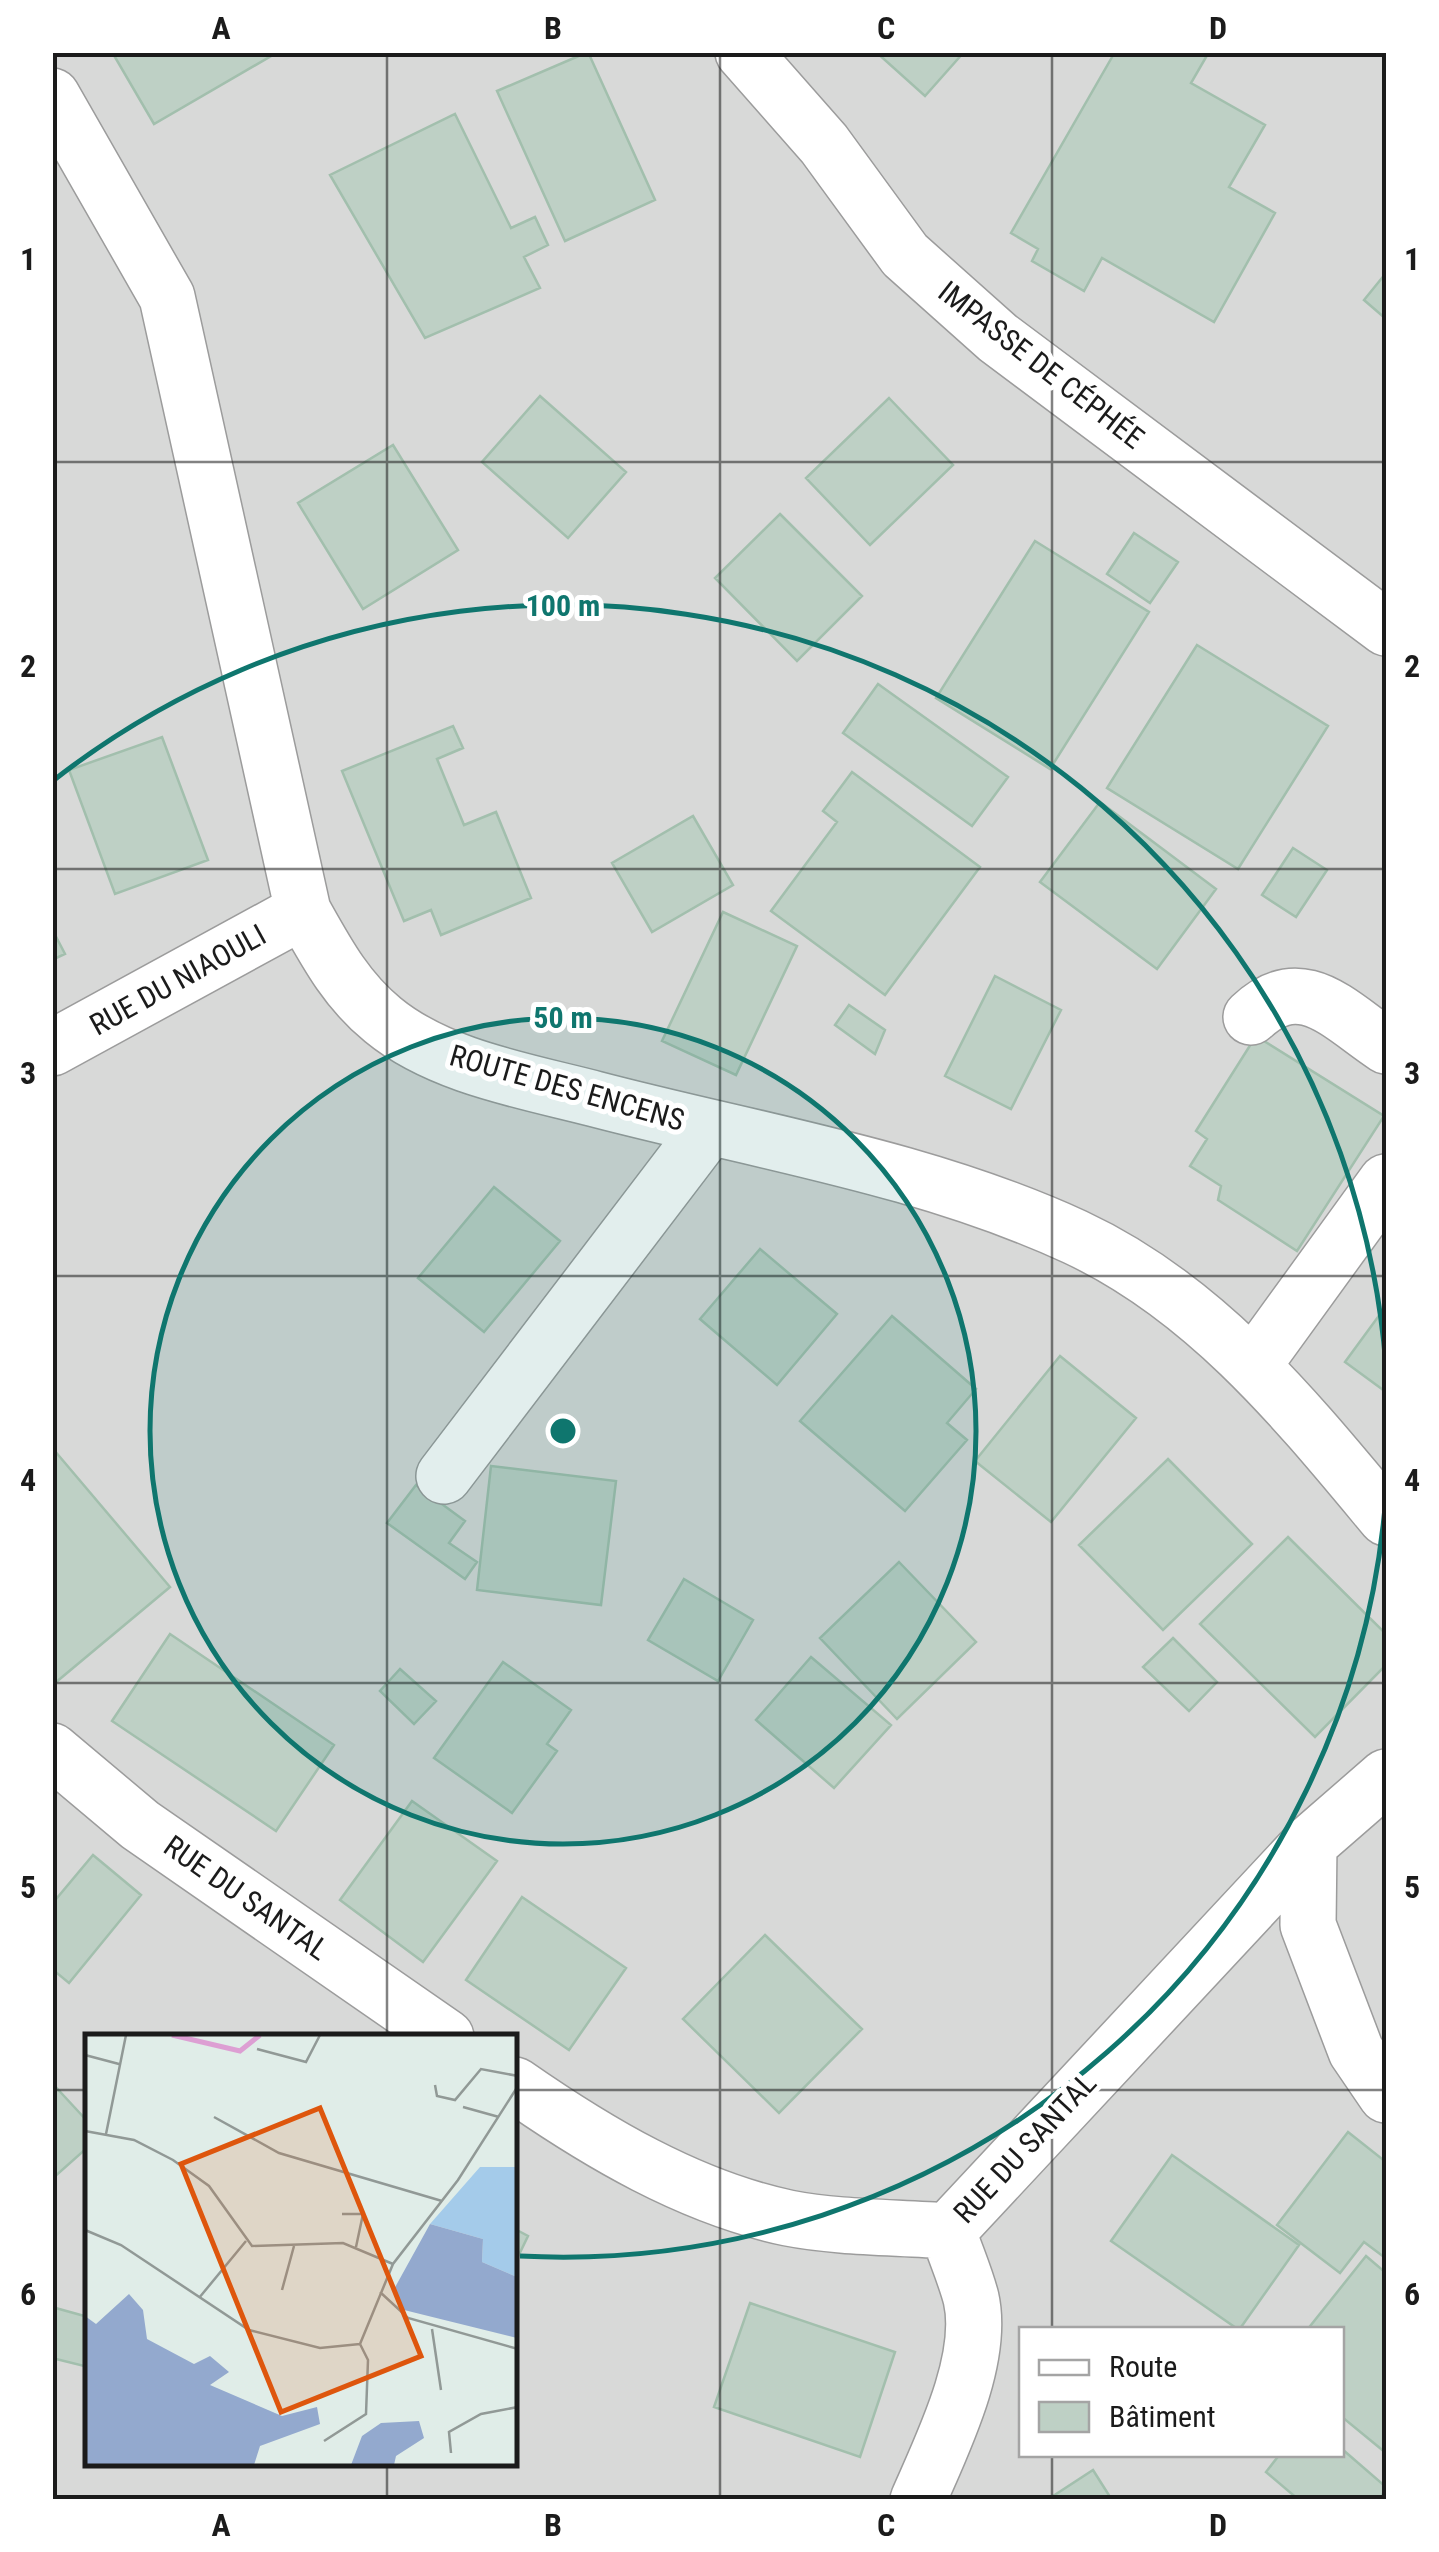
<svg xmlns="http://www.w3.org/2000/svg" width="1439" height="2552" font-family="'Roboto Condensed',sans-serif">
	<rect width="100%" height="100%" fill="#e0ede8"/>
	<path fill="#d8d9d8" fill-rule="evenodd" d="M52,53H1386V2499H53ZM88,2037H515V2464H88ZM1022,2330H1342V2454H1022Z"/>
	<path fill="#bed0c5" stroke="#a2bfad" stroke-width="2.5" d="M112,52H278L154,124Z
		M588,52L655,200L565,241L497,91Z
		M876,52H964L925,96Z
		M1115,52H1209L1191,83L1265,125L1229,187L1275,213L1214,322L1102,258L1084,291L1032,261L1038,249L1011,233Z
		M455,114L511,228L535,217L548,245L524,257L540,288L425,338L330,175Z
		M1386,273V319L1364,300Z
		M540,396L626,472L568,538L482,462Z
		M889,398L953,465L870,545L806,478Z
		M393,445L458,550L363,609L298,503Z
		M780,514L862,596L797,661L715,578Z
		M1134,533L1178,562L1150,603L1107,574Z
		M1035,541L1149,612L1050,769L936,698Z
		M1197,645L1328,726L1238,869L1107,788Z
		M878,684L1008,777L972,826L843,733Z
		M453,726L463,748L437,759L464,825L496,812L531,898L441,935L431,910L404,921L342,771Z
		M162,737L208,860L115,894L69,770Z
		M852,772L980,867L885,995L771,911L837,822L823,811Z
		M1100,802L1216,889L1157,969L1040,882Z
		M693,816L733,885L652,932L612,863Z
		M1293,848L1327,870L1296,917L1262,895Z
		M723,912L797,946L736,1075L662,1041Z
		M52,929L65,954L52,960Z
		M995,976L1061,1010L1011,1109L945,1076Z
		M849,1005L885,1030L875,1054L835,1025Z
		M1256,1036L1384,1116L1297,1251L1218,1200L1221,1186L1190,1166L1207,1139L1196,1131Z
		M494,1187L560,1241L484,1332L418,1278Z
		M760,1249L837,1314L777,1385L700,1319Z
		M1386,1306V1392L1345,1362Z
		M892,1316L976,1389L947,1423L967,1440L905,1511L800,1421Z
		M1060,1356L1136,1418L1051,1522L975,1461Z
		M54,1450L170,1587L55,1683L52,1680Z
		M1168,1459L1252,1544L1163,1630L1079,1545Z
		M491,1466L616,1481L601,1605L477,1590Z
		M416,1485L465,1521L449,1543L477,1562L465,1579L387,1523Z
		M1288,1537L1386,1634V1665L1315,1737L1200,1624Z
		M899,1562L976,1642L897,1719L820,1638Z
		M684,1579L753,1620L718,1681L648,1640Z
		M170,1634L334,1745L276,1831L112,1721Z
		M1173,1638L1217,1682L1189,1711L1143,1667Z
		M811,1657L891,1725L834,1788L756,1720Z
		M503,1662L571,1710L547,1744L557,1751L512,1813L434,1758Z
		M400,1669L436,1701L414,1724L380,1691Z
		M412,1801L497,1861L423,1962L340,1900Z
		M93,1855L141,1895L69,1983L52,1969V1904Z
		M522,1897L626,1968L569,2050L466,1980Z
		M765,1935L862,2029L779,2113L683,2019Z
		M52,2083L88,2122V2147L52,2179Z
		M1348,2132L1386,2162V2254L1384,2257L1364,2242L1340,2273L1277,2225Z
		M1172,2155L1299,2245L1239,2330L1111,2241Z
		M515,2229L528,2236L515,2263Z
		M1366,2256L1386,2273V2453L1342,2417V2330H1307Z
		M750,2303L895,2352L860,2457L714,2407Z
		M52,2307L88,2317V2367L52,2358Z
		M1342,2449L1386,2487L1380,2500H1299L1266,2472L1280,2454H1342Z
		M1093,2470L1112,2500H1047Z"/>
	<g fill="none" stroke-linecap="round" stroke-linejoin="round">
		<defs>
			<path id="minor" d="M743,52L824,144L905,255L998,338L1386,628
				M52,96L167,297L303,911C326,952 346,990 383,1020C440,1067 526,1081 595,1099C755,1141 923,1167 1075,1237C1206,1298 1296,1410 1386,1518
				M1251,1017C1302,969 1339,1015 1386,1046
				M52,1048L303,911
				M1254,1364L1386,1182
				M444,1476L709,1128
				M52,1751L140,1825L446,2037
				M1309,1844L1308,1925L1356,2051L1386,2095
				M515,2085C597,2142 689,2197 788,2218C839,2228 896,2227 948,2231
				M948,2231L1309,1844L1386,1777
				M918,2500C942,2445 985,2359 971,2298C965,2275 955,2253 948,2231"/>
		</defs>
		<use href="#minor" stroke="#9c9c9c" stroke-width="58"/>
		<use href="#minor" stroke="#fff" stroke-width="55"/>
	</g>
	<path fill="none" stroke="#1b1b1b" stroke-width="2.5" stroke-opacity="0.55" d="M387,52V2037M720,52V2500M1052,52V2330M52,462H1386M52,869H1386M52,1276H1386M52,1683H1386M52,2090H88M515,2090H1386M1052,2454V2500M387,2464V2500"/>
	<circle cx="563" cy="1431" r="413" fill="#0f766e" fill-opacity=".12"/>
	<g fill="none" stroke="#0f766e" stroke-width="5">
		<circle cx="563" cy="1431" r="413"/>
		<path d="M1386 1496A826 826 0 0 1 520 2256M54 780A826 826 0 0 1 1386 1366"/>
	</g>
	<g text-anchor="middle" stroke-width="10" stroke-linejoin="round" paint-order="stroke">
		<g font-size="30" fill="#1b1b1b" stroke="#fff">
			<text transform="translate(1041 365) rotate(38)" y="10">IMPASSE DE CÉPHÉE</text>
			<text transform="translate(178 980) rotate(-29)" y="10">RUE DU NIAOULI</text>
			<text transform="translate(567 1088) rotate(16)" y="10">ROUTE DES ENCENS</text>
			<text transform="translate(246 1898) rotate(35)" y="10">RUE DU SANTAL</text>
			<text transform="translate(1025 2148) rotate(-47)" y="10">RUE DU SANTAL</text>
		</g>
	</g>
	<g transform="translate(85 2034)">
		<rect width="432" height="432" fill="#e0ede8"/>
		<path d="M395,133H432V243L397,228L398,205L345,190Z" fill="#a4cbea"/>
		<path d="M345,190L398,205L397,228L432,243V304L315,275L308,257ZM44,260L58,276L62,305L109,330L125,322L144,338L125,351L197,382L232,373L235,390L175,412L169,431H0V282L11,290ZM334,387L339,404L311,422L309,431H266L277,402L296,389Z" fill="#93a9ce"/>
		<path fill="none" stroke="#dd9fd3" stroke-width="5" d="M87,1L155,17L175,1"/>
		<path fill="none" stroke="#919996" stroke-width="2.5" d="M172,15L221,28L235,1M0,21L34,30M350,51L352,62L370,66L396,35L433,42M378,73L414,83M129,83L194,119L357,167M0,97L49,106L88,126L124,152L167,212L258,209L308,230M21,100L41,1M257,180H278L271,213M0,196L36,211L164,296L235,314L275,310M197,256L209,212M295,258L323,284L433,315M114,264L161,207M347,295L356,356M275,310L308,230L373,146L433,52M239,407L281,380L283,326L275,310M366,419L364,398L396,380L433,373"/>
		<path fill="#de560d" fill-opacity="0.15" stroke="#de560d" stroke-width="5" d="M235,74L336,322L196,378L96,130Z"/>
		<rect width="432" height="432" fill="none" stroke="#1b1b1b" stroke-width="5"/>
	</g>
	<circle cx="563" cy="1431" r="15" fill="#0f766e" stroke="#fff" stroke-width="5"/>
	<g font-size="30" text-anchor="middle" font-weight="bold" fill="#0f766e" stroke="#fff" stroke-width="10" stroke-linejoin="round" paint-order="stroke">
		<text x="563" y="616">100 m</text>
		<text x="563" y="1028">50 m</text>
	</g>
	<rect width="1439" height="2552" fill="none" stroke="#ffffff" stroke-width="110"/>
	<rect x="1019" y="2327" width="325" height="130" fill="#ffffff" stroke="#a4a4a4" stroke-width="2.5"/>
	<rect x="1039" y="2360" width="50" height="15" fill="#ffffff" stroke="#a4a4a4" stroke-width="2.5"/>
	<text x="1109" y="2377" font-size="30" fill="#1b1b1b">Route</text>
	<rect x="1039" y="2402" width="50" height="30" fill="#bed0c5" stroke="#a4a4a4" stroke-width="2.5"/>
	<text x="1109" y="2427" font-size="30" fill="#1b1b1b">Bâtiment</text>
	<rect x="55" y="55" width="1329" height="2442" fill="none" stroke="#1b1b1b" stroke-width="4"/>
	<g font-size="32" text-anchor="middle" font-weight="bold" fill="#1b1b1b">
		<text x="221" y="39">A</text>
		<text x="553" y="39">B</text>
		<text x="886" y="39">C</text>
		<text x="1218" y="39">D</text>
		<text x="28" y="270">1</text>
		<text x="1412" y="270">1</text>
		<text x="28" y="677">2</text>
		<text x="1412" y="677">2</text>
		<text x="28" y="1084">3</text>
		<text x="1412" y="1084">3</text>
		<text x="28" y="1491">4</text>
		<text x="1412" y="1491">4</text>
		<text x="28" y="1898">5</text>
		<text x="1412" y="1898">5</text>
		<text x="28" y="2305">6</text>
		<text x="1412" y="2305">6</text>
		<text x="221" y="2536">A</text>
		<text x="553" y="2536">B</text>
		<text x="886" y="2536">C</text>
		<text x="1218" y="2536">D</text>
	</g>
</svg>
